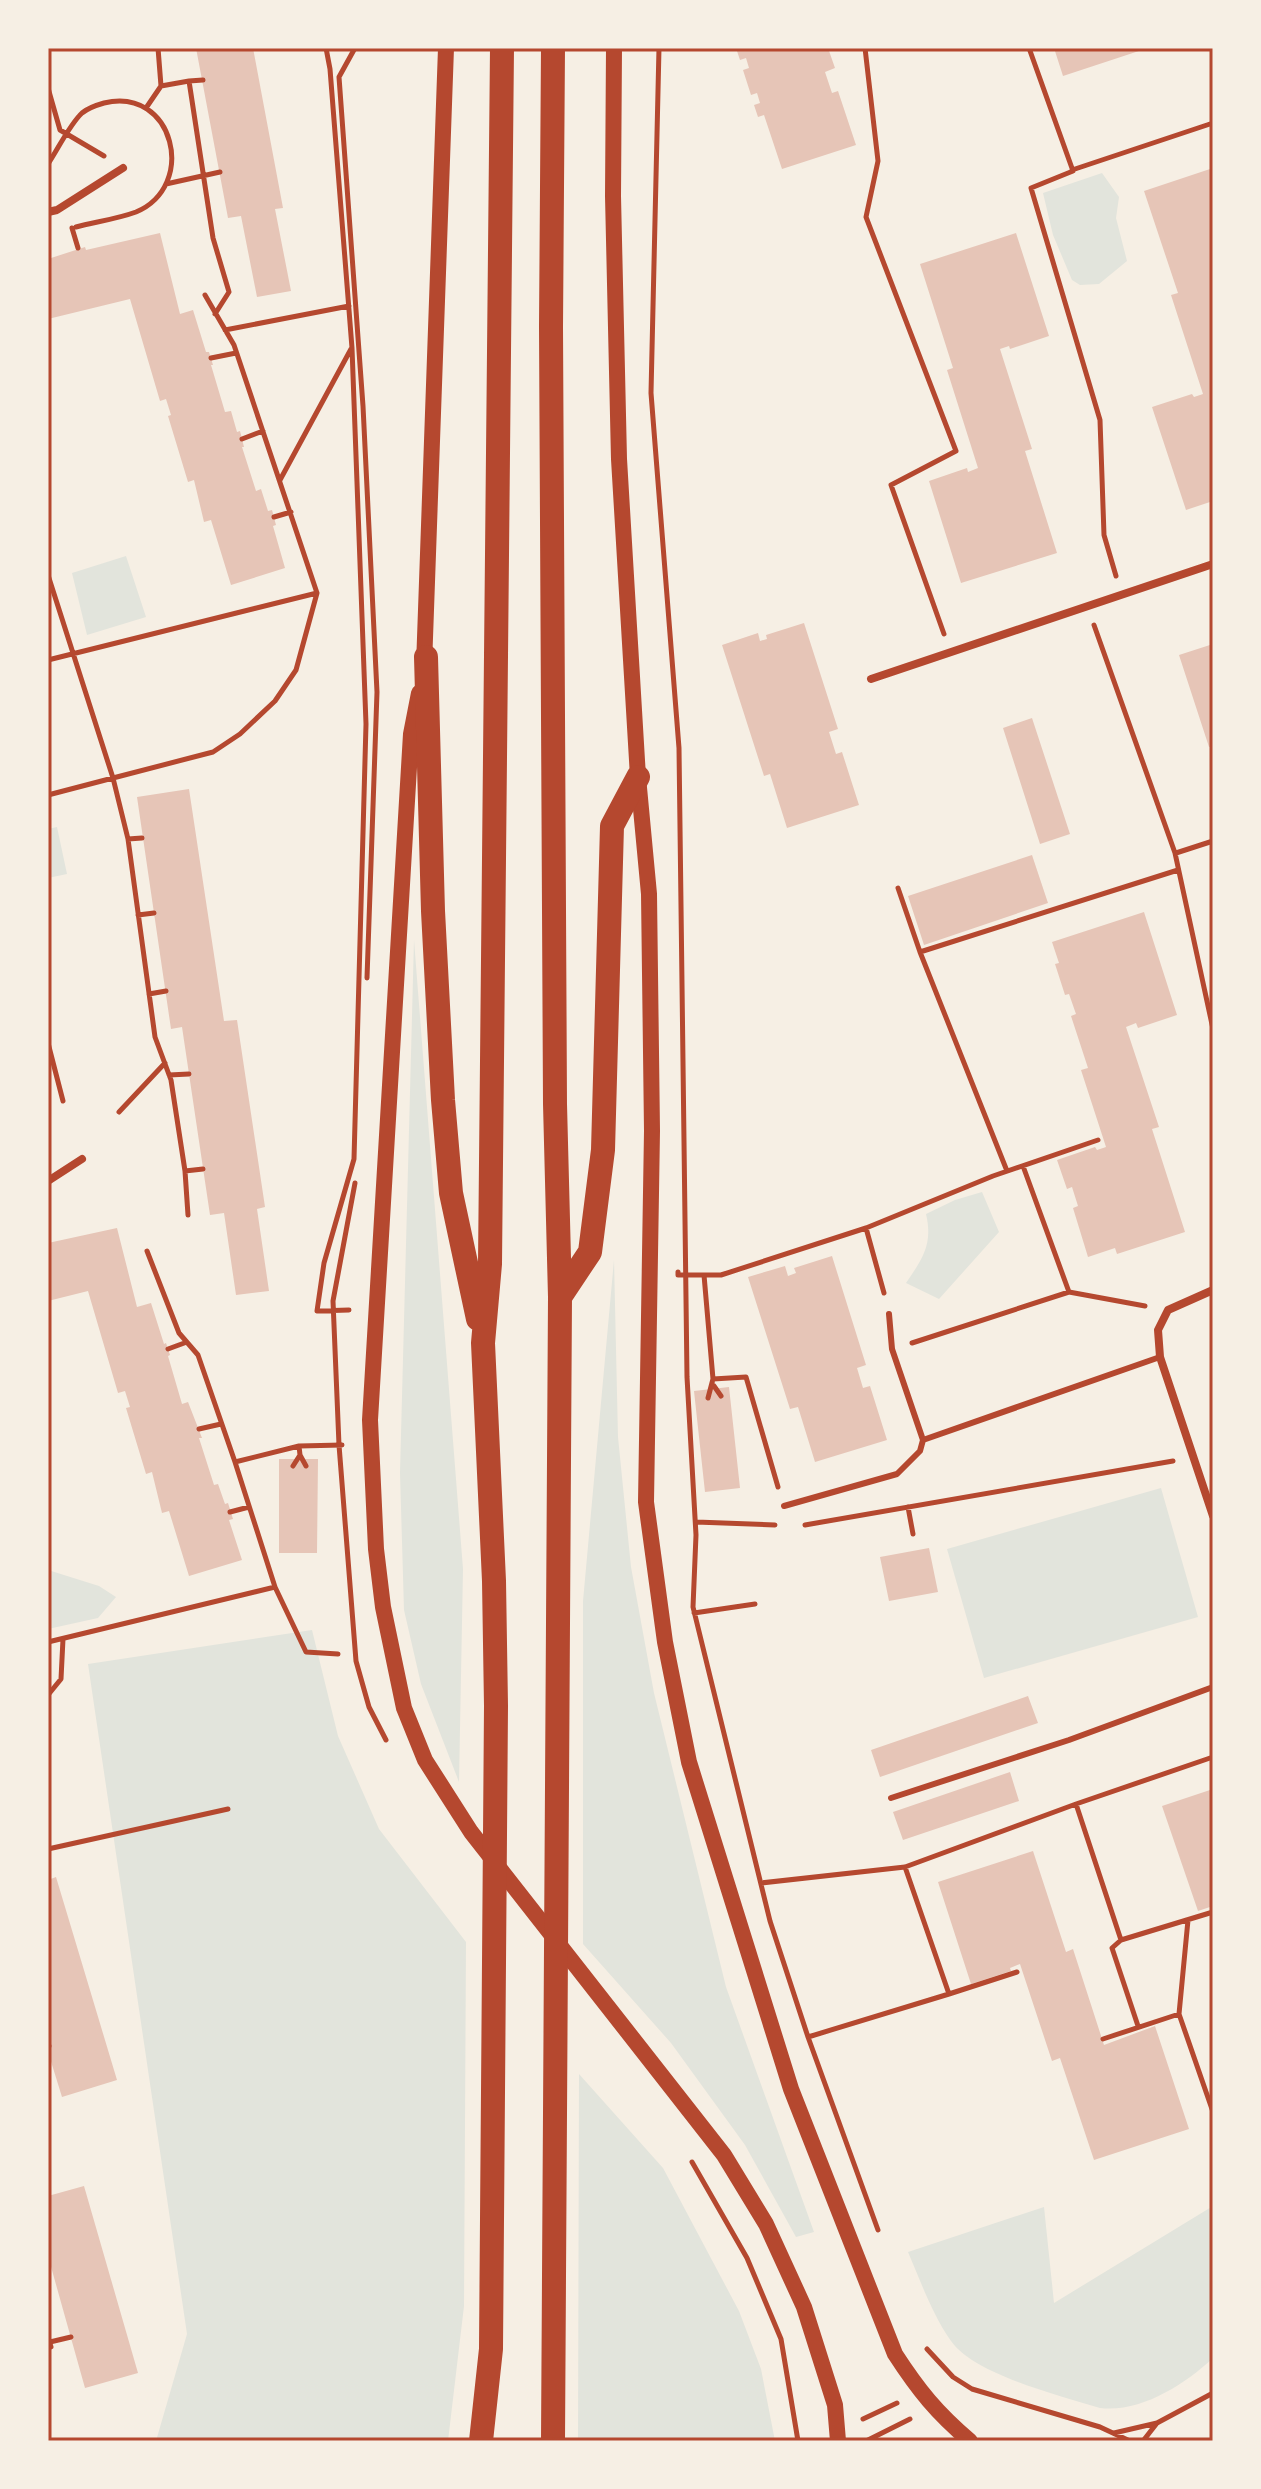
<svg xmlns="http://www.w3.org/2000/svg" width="1261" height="2489" font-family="'Open Sans',sans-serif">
	<rect width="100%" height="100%" fill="#f6efe4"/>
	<path fill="#e2e4dc" d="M1102,173L1119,197L1116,218L1127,261L1099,284L1080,285L1072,280L1053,235L1043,193Z
		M126,556L146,617L87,635L72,573Z
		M57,827L67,874L48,878V829Z
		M414,940L463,1569L459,1782L421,1684L404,1610L400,1473Z
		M982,1192L999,1232L939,1299L906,1283C923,1258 933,1244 926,1214L955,1200Z
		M614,1260L618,1437L631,1567L654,1693L726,1987L814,2232L796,2237L745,2145L671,2043L583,1944V1601Z
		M1161,1488L1198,1617L984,1678L947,1549Z
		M48,1570L99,1586L116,1597L98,1618L48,1629Z
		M312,1630L338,1736L379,1829L466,1942L464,2306L448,2441H156L187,2334L88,1664Z
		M579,2074L663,2168L739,2311L761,2369L775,2441H578Z
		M1213,2206V2358C1184,2385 1140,2413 1100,2408C1059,2395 975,2375 951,2341C932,2314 921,2282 908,2252L1044,2207L1054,2303Z"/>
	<path fill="#e6c5b7" d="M196,48H253L283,208L275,209L291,291L257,297L241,216L228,218Z
		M736,48H828L835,68L825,72L832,93L838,91L856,145L782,169L764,115L758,117L754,105L760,103L757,93L751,95L743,70L749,68L746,58L740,60Z
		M1054,48H1145V49L1063,76Z
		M1213,168V501L1186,510L1152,407L1192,394L1194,397L1203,394L1171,295L1178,293L1144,191Z
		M160,233L180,314L193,310L206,352H209L213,365H211L225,412L231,411L237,432L240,431L244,447H242L256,491L261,489L268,511L272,510L276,525L273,526L285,568L231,585L211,520L204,522L194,480L188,482L168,416L171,415L166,399L160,401L130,299L48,319V259L85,247L86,250Z
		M1016,233L1049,336L1010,349L1009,346L1000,349L1032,449L1025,451L1057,553L961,583L929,481L967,468L968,472L978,468L947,370L953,368L920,264Z
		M804,623L838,729L829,732L836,754L842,752L859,805L787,828L770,774L764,776L722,645L758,633L760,641L767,639L766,635Z
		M1213,644V746L1209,747L1179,655Z
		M1032,718L1070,834L1040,844L1003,728Z
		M189,789L224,1021L237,1020L265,1207L257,1209L269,1291L236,1295L224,1213L210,1215L182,1027L171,1029L137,797Z
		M1032,855L1048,903L924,945L908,896Z
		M1144,912L1177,1015L1138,1028L1136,1023L1126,1027L1159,1127L1152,1129L1185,1232L1117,1254L1115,1248L1088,1257L1073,1208L1078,1206L1072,1187L1067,1189L1057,1160L1095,1147L1097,1150L1106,1147L1081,1070L1088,1068L1071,1016L1076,1014L1069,994L1065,995L1055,964L1059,963L1052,942Z
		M117,1228L137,1307L151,1303L164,1344L166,1343L170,1355L168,1356L182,1404L188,1402L202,1438H199L214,1485L218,1484L225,1504L228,1503L233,1519L229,1520L242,1560L189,1576L169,1511L162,1513L152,1472L146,1474L126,1408L130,1407L125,1391L118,1393L88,1291L48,1301V1243Z
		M832,1256L866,1365L857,1368L863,1388L870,1386L887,1440L815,1462L798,1407L790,1409L748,1277L785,1266L788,1276L796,1273L794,1268Z
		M729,1387L740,1488L705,1492L694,1391Z
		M279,1459H318L317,1553H279Z
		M929,1548L938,1592L889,1601L880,1557Z
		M1028,1696L1038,1723L880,1777L871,1750Z
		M1010,1772L1019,1801L903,1840L893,1812Z
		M1213,1789V1906L1198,1911L1162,1806Z
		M1033,1851L1066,1952L1073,1949L1104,2045L1155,2026L1189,2129L1094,2160L1060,2058L1052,2061L1020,1964L1010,1968L1011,1971L971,1984L938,1882Z
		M56,1877L117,2080L62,2097L49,2055L51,2054L48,2043V1880Z
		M84,2186L138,2373L85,2388L48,2256V2196Z"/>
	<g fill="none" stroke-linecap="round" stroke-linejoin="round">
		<path stroke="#b5482f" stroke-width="5" d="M326,48L330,69L352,348L366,724L354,1159L324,1263L317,1311L349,1310
			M355,48L339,77L363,406L377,692L367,978
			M659,48L651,393L679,748L687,1377L696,1535L693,1607L770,1921L808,2037L878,2230
			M865,48L878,161L866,217L956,451L891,485L944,634
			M1029,48L1073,171L1031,188L1100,420L1104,535L1116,576
			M189,81L203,80
			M161,86L189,81L213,238L229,292L215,314
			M48,88L60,130L104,156
			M146,108L161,86L158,48
			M48,164C58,149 70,124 82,113C88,108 97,105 104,103C174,86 198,186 136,212C117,219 95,222 76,227
			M1072,170L1213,123
			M166,184L220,172
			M72,228L78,248
			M225,330L349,306
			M211,358L236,353
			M242,439L263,431
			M280,480L351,349
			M274,517L291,512
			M48,575L113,778L213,752L240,734L275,701L296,670L317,593
			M1094,625L1175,853L1213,1029
			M48,660L317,593L234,345L205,295
			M48,795L113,778L128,839L155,1037L171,1080L185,1171L188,1215
			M128,839L142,838
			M1176,853L1213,841
			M898,888L920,952L1178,870
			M138,915L154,913
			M920,952L1007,1171
			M149,994L166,991
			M48,1043L63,1101
			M169,1075L189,1074
			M119,1112L165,1063
			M1023,1166L1069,1292
			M185,1171L203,1169
			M355,1183L333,1301L339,1445L356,1661L369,1707L386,1740
			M866,1228L884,1293
			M147,1251L179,1333L198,1355L235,1462L299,1446L300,1455L293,1466
			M678,1272V1275H721L866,1228L993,1176L1098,1140
			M704,1275L713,1379
			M912,1343L1069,1292L1145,1306
			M168,1349L187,1342
			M714,1386L721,1396
			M708,1398L713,1379L746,1377L778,1487
			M199,1429L221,1424
			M299,1446L342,1445
			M300,1455L306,1466
			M908,1507L913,1534
			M230,1512L249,1507
			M696,1522L775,1525
			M805,1525L1173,1461
			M275,1587L306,1652L338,1654
			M694,1613L755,1604
			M48,1642L275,1587L235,1462
			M48,1695L61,1679L63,1639
			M1076,1804L1121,1940L1112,1948L1138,2026
			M48,1849L228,1809
			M761,1883L905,1867L1076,1804L1213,1757
			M1121,1940L1213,1912
			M949,1994L1017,1972
			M1179,2014L1188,1920
			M808,2037L949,1994L905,1867
			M1103,2039L1179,2014L1213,2112
			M48,2046H49
			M692,2162L747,2258L781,2339L798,2441
			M48,2337L51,2347L48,2348
			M50,2342L71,2337
			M927,2349L953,2377L972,2389L1100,2427L1130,2441
			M863,2419L897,2403
			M1114,2433L1157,2423L1213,2393
			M866,2441L910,2419
			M1143,2441L1157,2423"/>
		<path stroke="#b5482f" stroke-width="6" d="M889,1314L892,1349L923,1440L1160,1357
			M784,1506L897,1474L920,1451L923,1440
			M891,1798L1069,1740L1213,1687"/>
		<path stroke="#b5482f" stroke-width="8" d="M48,212L57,210L123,168
			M871,679L1213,564
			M48,1181L82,1159
			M1213,1290L1168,1310L1158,1330L1160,1357L1213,1516"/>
		<path stroke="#b5482f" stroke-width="16" d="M614,48L613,196L619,459L638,777L649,894L652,1131L646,1502L665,1642L689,1762L791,2089L895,2354C919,2391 937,2413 970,2441
			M424,666L446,48
			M419,693L411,734L370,1420L376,1549L383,1607L404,1708L425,1760L471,1832L724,2155L766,2224L804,2307L835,2405L838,2441"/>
		<path stroke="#b5482f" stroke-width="24" d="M553,48L551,327L555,1104L560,1297L553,2441
			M426,657L433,911L443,1100L451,1193L478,1319
			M560,1297L590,1252L603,1150L612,826L638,777
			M481,2441L491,2349L496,1706L494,1581L483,1343L490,1264L502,48"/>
	</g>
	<rect width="1261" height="2489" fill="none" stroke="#f6efe4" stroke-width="100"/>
	<rect x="50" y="50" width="1161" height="2389" fill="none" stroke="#b5482f" stroke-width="3"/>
</svg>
